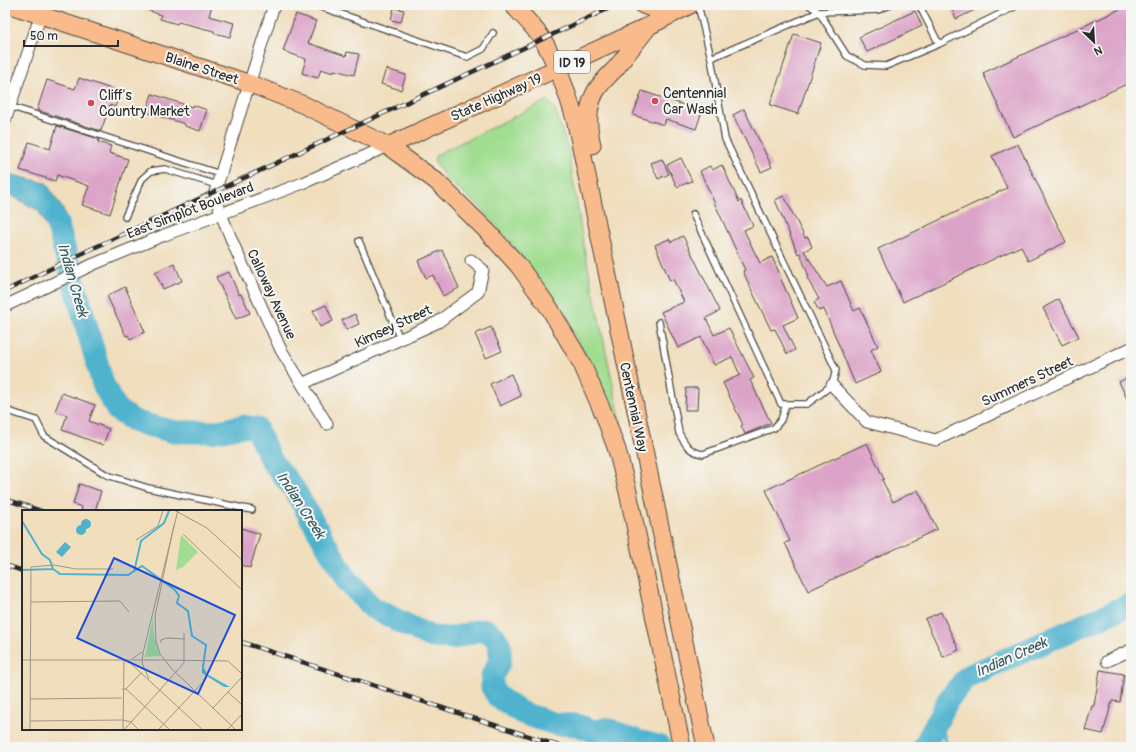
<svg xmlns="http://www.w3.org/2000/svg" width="1136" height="752" font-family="Pangolin,sans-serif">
	<rect width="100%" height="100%" fill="#f6f6f2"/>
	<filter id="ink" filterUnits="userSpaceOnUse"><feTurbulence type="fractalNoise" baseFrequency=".025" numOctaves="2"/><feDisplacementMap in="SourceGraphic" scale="8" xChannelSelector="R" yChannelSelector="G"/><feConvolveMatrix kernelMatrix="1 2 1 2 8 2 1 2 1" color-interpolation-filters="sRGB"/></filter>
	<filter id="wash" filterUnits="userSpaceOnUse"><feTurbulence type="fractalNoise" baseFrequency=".012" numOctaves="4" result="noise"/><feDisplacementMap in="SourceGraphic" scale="16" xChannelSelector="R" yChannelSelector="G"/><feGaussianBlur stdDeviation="0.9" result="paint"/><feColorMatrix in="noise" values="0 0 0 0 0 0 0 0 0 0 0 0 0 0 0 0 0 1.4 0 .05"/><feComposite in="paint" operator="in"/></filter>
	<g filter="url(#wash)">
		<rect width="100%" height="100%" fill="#f0debd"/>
		<path fill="#a1dd91" stroke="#66845e" d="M548,100L554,108L568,149L584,248L625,441L594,370L555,300L512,244L480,207L446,179L434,160L436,155Z"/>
		<path fill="#4fb3ce" stroke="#3d6f7c" d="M5,173L46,183L64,211L74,249L59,254L39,211L5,192Z"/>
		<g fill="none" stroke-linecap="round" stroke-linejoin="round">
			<path stroke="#4fb3ce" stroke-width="4" d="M939,719L947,747"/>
			<path stroke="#4fb3ce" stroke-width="23" d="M57,223L103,384L117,410L136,422L175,432H212L243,426L256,428L271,460L294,489L348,582L373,608L431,637L453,638L476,631L486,630L494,636L500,645V661L492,676V687L498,697L522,713L555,724L577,725L593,731L607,729L638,741L661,747
				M924,747L948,700L968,676L1131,604"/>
		</g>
		<g id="blocks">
			<path fill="#dba3c8" d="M136,5H212L209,16L234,23L230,37L214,33V31L178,22L177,24L160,19L161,15L136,6Z
				M950,5H985L956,19Z
				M1129,5H1131V82L1013,137L983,73Z
				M394,8L404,10L401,22L391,20Z
				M915,11L922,26L867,52L859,37Z
				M296,14L316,21L308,43L346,56L347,52L359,54L354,75L334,70L333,73L321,69L318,78L302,73L306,59L283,51Z
				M794,34L821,43L798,114L770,105Z
				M386,69L406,75L401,90L381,84Z
				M79,78L120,92L115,107L110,105L101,131L37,110L47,80L75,89Z
				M642,91L702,111L696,129L666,119L664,125L633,115Z
				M152,94L192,107L193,105L207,110L200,131L185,126V124L146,112Z
				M744,109L772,167L761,172L733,115Z
				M57,126L99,139L98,142L111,146L109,153L128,159L110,214L82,205L89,186L57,175L55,181L20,170L29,142L50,149Z
				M1018,144L1066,242L1028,261L1021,246L903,302L878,249L1007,188L992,156Z
				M681,158L692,181L677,187L667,165Z
				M662,159L669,174L658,179L651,163Z
				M722,165L739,202L741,200L753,226L744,230L754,251L760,263L772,257L781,277H780L798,318L783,325L795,350L787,354L775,329L771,330L752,291L743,271L745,270L700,171L710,166L712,170Z
				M784,196L805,238L808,237L812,247L804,251L827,287L841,281L854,311L860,308L878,346L871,350L881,372L855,384L824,309L819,311L814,302L819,299L807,278L809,277L800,253L798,254L775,200Z
				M683,236L720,311L706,318L714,335L729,328L754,378L750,380L771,423L745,434L741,426L743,425L723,383L740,375L732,357L714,365L701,337L678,348L661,312L684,302L673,279L670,281L655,245L669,239L671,242Z
				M442,250L459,288L443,296L433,275L426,278L418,261Z
				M174,263L182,281L163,289L155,272Z
				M229,272L239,295L241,294L250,313L236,319L216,277Z
				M125,287L145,332L130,339L128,335L126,336L107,296Z
				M1059,299L1079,337L1062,345L1043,308Z
				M326,305L333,321L320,327L313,311Z
				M355,314L359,324L346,330L342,320Z
				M491,327L502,351L486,358L475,334Z
				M511,374L521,396L500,406L490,384Z
				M1131,376V407L1119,382Z
				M686,388H698L697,410H685Z
				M62,393L95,405L89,421L109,429L103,445L62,430L67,415L55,411Z
				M867,443L884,479L882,480L893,502L918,490L937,529L808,591L785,543L790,541L766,490Z
				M79,484L101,491L95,511H81L82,507L73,504Z
				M241,528L260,534L250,568L241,565Z
				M941,612L959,650L943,657L925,619Z
				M1100,670L1124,674L1120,702L1112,701L1103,734L1085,730L1092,706H1094Z"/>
		</g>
	</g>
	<g filter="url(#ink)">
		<use href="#blocks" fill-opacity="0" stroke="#494641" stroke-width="1"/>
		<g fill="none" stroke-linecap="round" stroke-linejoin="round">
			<defs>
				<path id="lane" d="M315,5L467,57L483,49L493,33
					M809,5L819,12L847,56L865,65L886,66L939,44
					M919,5L939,44L1018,5
					M711,58L819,12L878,10L890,5
					M9,106L220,174
					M693,214L781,404H807L832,385L836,370L725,139L711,58L698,5
					M125,217L142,179L151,171L165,169L217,185
					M359,241L400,339
					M659,322L679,433C685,444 689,452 703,454L774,428L781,420L786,404
					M5,410L36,420L44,436L107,475L148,488L252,510"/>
				<path id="street" d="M274,5L215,192L221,214L235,248L281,350L327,424
					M5,121L44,5
					M5,306L94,264L162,236L303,183L388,146
					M302,384L438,322L478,292L483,270L471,260
					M832,385L867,422L936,440L1131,348
					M1107,661L1131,650"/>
				<path id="primary" d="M10,5L248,83L304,105L388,146L436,181L486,230L518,265L550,309L582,364L605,417L617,450L628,492L682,747
					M513,5C523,16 535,28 543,40C558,66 568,94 576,123L706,747
					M643,5L671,15
					M592,145C587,124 586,101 601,84C606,78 611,73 616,68C627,54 638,40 649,26
					M388,146L649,26L690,5"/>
			</defs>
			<use href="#lane" stroke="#494641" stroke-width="8"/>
			<use href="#street" stroke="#494641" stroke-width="13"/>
			<use href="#primary" stroke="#494641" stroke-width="19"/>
			<use href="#lane" stroke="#fff" stroke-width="5.5"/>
			<use href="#street" stroke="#fff" stroke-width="11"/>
			<use href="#primary" stroke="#fabb8c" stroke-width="17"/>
			<defs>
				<path id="rail" d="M5,291L87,251L616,5
					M5,499L41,511
					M5,565L23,571
					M241,642L562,747"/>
			</defs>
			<use href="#rail" stroke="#2b2b2b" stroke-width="4.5"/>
			<use href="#rail" stroke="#f6f6f2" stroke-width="3" stroke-dasharray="9" stroke-linecap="butt"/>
		</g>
	</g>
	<g fill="#d1495b" stroke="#f6f6f2" stroke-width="1.5">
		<circle cx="655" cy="101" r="4"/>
		<circle cx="91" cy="103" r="4"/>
	</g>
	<g text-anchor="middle" stroke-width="4" stroke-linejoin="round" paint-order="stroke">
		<rect fill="#f6f6f2" stroke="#686867" stroke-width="1" x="554" y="51" width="36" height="22" rx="3"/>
		<g font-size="13" font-weight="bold" fill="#2b2b2b">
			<text x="572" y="67">ID 19</text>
		</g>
		<g font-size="14" fill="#2b2b2b" stroke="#f6f6f2">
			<text transform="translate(202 68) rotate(18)" y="5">Blaine Street</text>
			<text transform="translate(496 97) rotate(-24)" y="5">State Highway 19</text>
			<text transform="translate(190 210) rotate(-21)" y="5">East Simplot Boulevard</text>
			<text transform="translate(272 294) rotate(65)" y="5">Calloway Avenue</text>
			<text transform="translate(393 326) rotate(-25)" y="5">Kimsey Street</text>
			<text transform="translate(1027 381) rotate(-25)" y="5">Summers Street</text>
			<text transform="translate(634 407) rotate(78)" y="5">Centennial Way</text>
		</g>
		<g font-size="14" fill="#2b2b2b" stroke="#f6f6f2" text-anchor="start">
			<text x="663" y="98">Centennial<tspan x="663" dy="16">Car Wash</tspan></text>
			<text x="99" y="100">Cliff's<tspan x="99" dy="16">Country Market</tspan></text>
		</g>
		<g font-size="15" font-style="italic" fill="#385b64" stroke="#f6f6f2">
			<text transform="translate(73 280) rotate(74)" y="5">Indian Creek</text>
			<text transform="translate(301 505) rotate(57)" y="5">Indian Creek</text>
			<text transform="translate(1011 657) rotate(-24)" y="5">Indian Creek</text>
		</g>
	</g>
	<g transform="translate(22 510)">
		<rect width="220" height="220" fill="#f0debd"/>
		<path d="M159,25L176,42L161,57L154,60ZM131,107L132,125L138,146L123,147Z" fill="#a1dd91"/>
		<path d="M59 14a5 5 0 1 1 10 0a5 5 0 1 1-10 0ZM54 20a5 5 0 1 1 10 0a5 5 0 1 1-10 0ZM43,32L49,37L40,47L34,42ZM180,154L185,164L208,177H202L180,163Z" fill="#4fb3ce"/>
		<path fill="none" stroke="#4fb3ce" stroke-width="2" d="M0,11L20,44L28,50L31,59L38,64L106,65L120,56L153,80L157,86L155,93L166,101L170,126L184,135L181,157M0,60L31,59M112,62L119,31L142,13L147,1"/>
		<path fill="none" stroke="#a19683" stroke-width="1" d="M152,0L185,18L220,50M152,15L133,106L134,131L138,144L149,158L214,220M161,24L220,80M114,30L136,16L141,0M9,92L98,91L107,102M139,133V130L145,128L163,129M110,149L120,142M0,150H142M105,150L181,220M142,150L206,151L220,164M127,169L120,153L121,143L156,0M100,179H104L148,220M104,179L119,163M206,182L220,195M8,189L100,188M191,198L220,167M8,211L101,210L109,212L117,220M8,220L9,57L32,55L54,59H91M101,220L102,150M102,220L162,153V123M136,220L183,170M205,220L220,204"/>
		<path fill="#1d4ed8" fill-opacity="0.15" stroke="#1d4ed8" stroke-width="2" d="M92,48L213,105L176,184L55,128Z"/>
		<rect width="220" height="220" fill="none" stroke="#2b2b2b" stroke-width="2"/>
	</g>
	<rect width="1136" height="752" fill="none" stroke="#f6f6f2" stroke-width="20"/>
	<g transform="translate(1094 42) rotate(155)" stroke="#f6f6f2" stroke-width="3" paint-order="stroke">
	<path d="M0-3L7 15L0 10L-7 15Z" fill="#2b2b2b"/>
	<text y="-6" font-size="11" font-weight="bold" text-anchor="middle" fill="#2b2b2b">N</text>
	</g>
	<path d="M24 40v6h94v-6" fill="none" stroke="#2b2b2b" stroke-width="2"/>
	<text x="30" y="40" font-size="12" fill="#2b2b2b" stroke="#f6f6f2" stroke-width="3" paint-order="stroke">50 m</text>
</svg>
